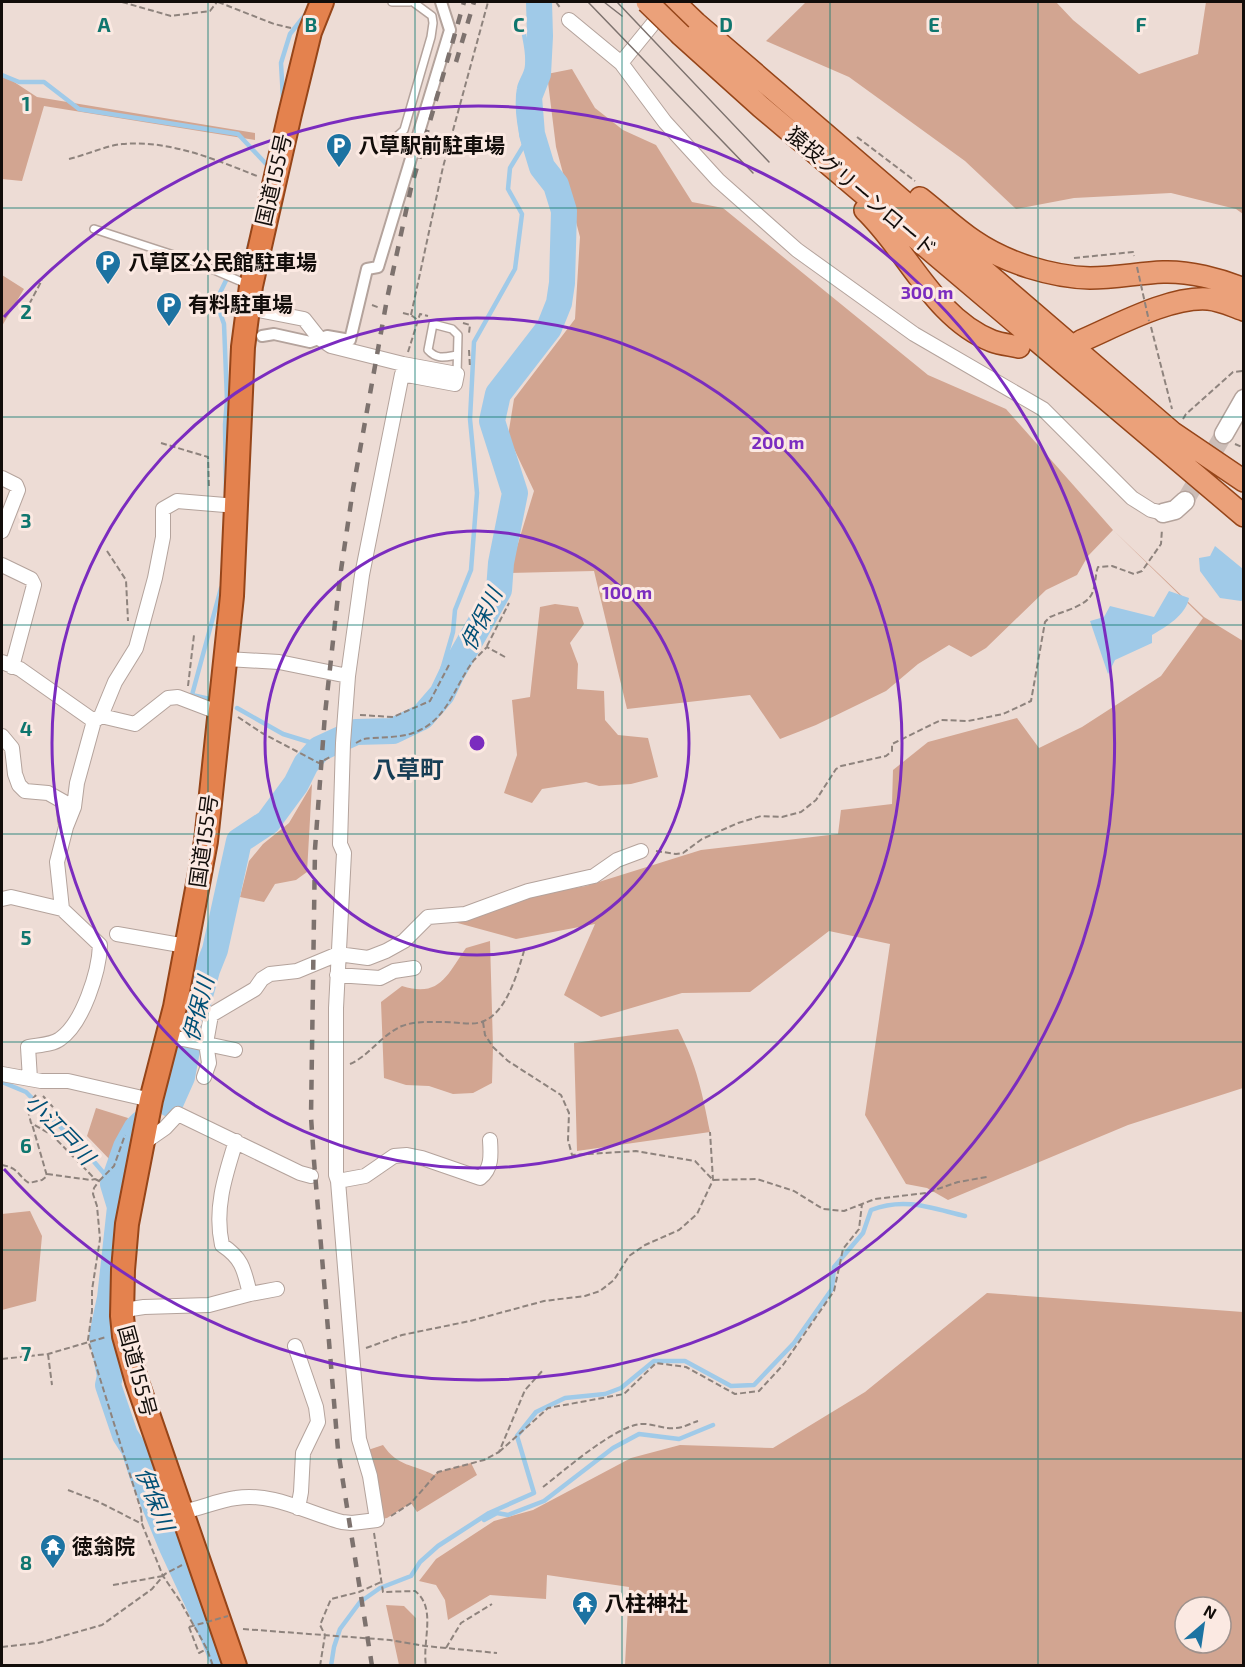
<svg xmlns="http://www.w3.org/2000/svg" width="1245" height="1667" font-family="'Exo 2','Noto Sans JP',sans-serif">
	<rect width="100%" height="100%" fill="#eddcd5"/>
	<path fill="#d2a591" fill-rule="evenodd" d="M806,2H1056L1073,20L1139,74L1198,54L1206,2H1243V214L1236,209L1171,193L1074,198L1016,209L965,161L849,77L766,41Z
		M572,69L595,108L623,130L656,145L692,202L723,208L928,375L1006,409L1113,530L1204,617L1243,641V1088L1128,1125L948,1200L927,1188L906,1184L865,1115L890,944L829,931L750,992L682,993L601,1017L564,995L595,924L516,939L454,922L542,894L586,886L701,850L838,834L841,810L892,804L893,770L928,742L1017,718L1039,748L1082,727L1161,676L1203,618L1113,530L1088,556L1077,575L1046,590L986,648L971,657L949,645L918,664L886,691L816,725L780,739L750,695L627,709L594,571L509,573L534,491L508,436L514,399L575,319L580,237L556,147L547,74Z
		M2,74L37,97L255,133V140L44,106L22,181L2,179Z
		M2,275L24,289L2,326Z
		M555,604L578,607L584,624L570,643L578,664L577,689L604,691L605,720L618,735L648,738L658,777L631,784L599,786L586,782L542,789L532,803L504,793L517,755L512,700L530,697L540,607Z
		M312,784L307,872L296,880L275,884L264,902L240,897L249,861L263,844L289,823Z
		M490,941L493,1047L492,1083L473,1093L453,1094L429,1086L406,1085L384,1078L381,1002L402,986C440,998 447,975 466,948Z
		M678,1029C697,1066 702,1092 710,1132L577,1151L574,1043Z
		M96,1108L128,1118L113,1163L87,1136Z
		M30,1211L42,1236L36,1301L2,1310V1214Z
		M987,1293L1243,1312V1665H625L629,1587L547,1575L546,1599L490,1595L448,1620L445,1600L436,1585L419,1581L436,1559L494,1521L533,1510L631,1458L680,1445L773,1448L865,1392ZM1185,1607H1221V1643H1185Z
		M383,1445C398,1467 413,1464 434,1475L438,1472L471,1463L477,1475L417,1512L411,1503L387,1518L377,1520L362,1452Z
		M386,1605L404,1606L416,1618V1665H399Z"/>
	<path fill="#a0cae8" d="M1215,546L1243,569V600L1241,601L1220,598L1200,571L1199,558L1210,556Z
		M1169,591L1189,598C1186,615 1166,627 1152,635V643L1115,660L1108,674L1090,621L1104,617L1110,606L1154,617Z"/>
	<g fill="none" stroke-linecap="round" stroke-linejoin="round">
		<path stroke="#a0cae8" stroke-width="4.5" d="M2,75L19,82H44L79,109L238,134L268,166
			M283,99L281,63L290,34L305,15
			M226,493L225,425L227,400L224,324L216,301L234,264L246,257L250,241
			M442,670L453,632L455,610L471,570L477,493L470,419L474,342L515,269L522,214L508,189L510,168L524,145C519,126 516,108 519,89C520,81 526,75 527,67C529,54 525,41 523,29
			M214,700L192,695L221,588
			M237,708L283,734L309,742L319,749
			M2,1082L26,1092L90,1157L113,1184
			M484,1520L497,1513L508,1515L544,1501L613,1448L639,1434L679,1439L713,1425
			M331,1666L334,1647L340,1629L360,1602L380,1588L411,1576L420,1562L438,1546L489,1513L534,1493L517,1436L536,1412L565,1398L605,1394L621,1388L654,1361H685L731,1386L754,1385L794,1343L832,1289L834,1267L863,1233L871,1210C905,1197 931,1208 965,1216"/>
		<path stroke="#a0cae8" stroke-width="26" d="M170,1104L182,1077L191,1029L207,970L215,950L239,841L268,822L296,784L306,764L319,749L356,732L393,731L422,717L442,694L452,673L499,590L501,563L515,493L492,421L498,394L549,328L559,303L562,283L564,211L556,185L542,167L532,134L529,97L538,74L540,36L539,2
			M142,1123L136,1129L126,1147L113,1184L120,1207L110,1298L102,1336L110,1376L108,1385L125,1435L134,1449L143,1477L172,1547L212,1633L223,1662"/>
		<path stroke="#ccbdb7" stroke-width="18" stroke-dasharray="18 9" stroke-linecap="butt" d="M1185,501L1224,434"/>
		<defs>
			<path id="service" d="M392,2H410
				M387,145L404,130L431,37L433,23L432,16L413,2
				M94,229L195,262L249,285
				M457,374L458,335L452,329L433,324L428,350C437,360 445,357 457,355"/>
			<path id="pedestrian" d="M262,336L274,334L310,342L327,336L350,340L367,269L378,267L450,30L441,2"/>
			<path id="minor" d="M569,20L621,63L665,122L718,180L797,250L914,334L1043,409L1132,498L1151,510L1163,513
				M621,63L665,9
				M2,478L16,485L18,490L2,531
				M2,565L31,579L34,585L12,667
				M227,659L279,662L348,676
				M2,662L20,669L94,721
				M101,716L135,724L168,698L178,697L220,713
				M2,736L12,748L15,774L19,785L25,791L48,793L64,802L65,821
				M2,899L11,897L62,909L57,862L66,827L74,807L77,783L94,721L101,716L115,682L136,648L155,578L163,537V509L177,501L237,506
				M117,934L186,946
				M337,975L380,978L394,971L414,968
				M167,1038L183,1039L235,1050
				M2,1074L41,1081H68L151,1100
				M204,1077L209,1063L206,1043L211,1015L255,989L262,979L270,974L297,971L338,954L368,958L386,951L404,941L428,917L465,914L528,891L594,876L617,860L641,851
				M30,1079L28,1047C38,1045 52,1045 60,1039C83,1023 99,972 100,945L62,909
				M236,1141C225,1176 214,1209 222,1245C243,1259 244,1270 250,1294
				M142,1144L165,1128L178,1114L300,1173L311,1176
				M338,1181L365,1176L394,1156L407,1155L422,1158L480,1178C492,1169 491,1155 490,1140
				M122,1316L131,1309L144,1307L209,1305L250,1294L277,1289
				M295,1346L316,1407L318,1422L303,1453L301,1492L298,1508
				M181,1512C200,1509 218,1500 236,1498C273,1492 307,1513 342,1522L352,1523L377,1520L370,1476L359,1439L338,1181L336,1175V1008L344,853L340,844L343,743L348,676L362,575L402,374L455,384L457,374L403,364L331,346L319,338L304,319L248,308"/>
			<path id="secondary" d="M1224,434L1244,399
				M1163,513L1175,510L1185,501"/>
			<path id="primary" d="M674,2L696,23L1173,433L1244,481
				M681,35L761,107L1244,516
				M920,198C938,212 955,228 974,241C1006,263 1052,277 1090,278C1115,278 1139,273 1163,272C1189,271 1220,279 1244,289
				M865,210C908,251 934,318 992,341C1000,344 1010,345 1019,347
				M1081,341C1116,326 1170,296 1208,299C1221,300 1232,306 1244,310"/>
			<path id="trunk" d="M235,1666L137,1382L124,1336L122,1316L123,1270L127,1224L151,1100L175,1007L206,841L232,596L243,347L251,286L290,114L310,32L322,2"/>
		</defs>
		<use href="#service" stroke="#b4a39c" stroke-width="10"/>
		<use href="#pedestrian" stroke="#b4a39c" stroke-width="14"/>
		<use href="#minor" stroke="#b4a39c" stroke-width="16"/>
		<use href="#secondary" stroke="#b4a39c" stroke-width="21"/>
		<use href="#primary" stroke="#964519" stroke-width="24"/>
		<use href="#trunk" stroke="#964519" stroke-width="26"/>
		<path stroke="#8e837d" stroke-width="2" stroke-dasharray="6 3" stroke-linecap="butt" d="M122,2L171,16L210,11L217,2
			M218,2L274,24L291,28
			M556,2L561,9
			M857,137L915,181
			M69,159C86,155 105,146 122,144C170,140 214,159 257,176
			M1074,258L1133,252L1134,256
			M372,305L380,308
			M25,312L42,280
			M403,313L411,315L419,321
			M411,315L443,167L488,2
			M463,323L470,325L469,333
			M1151,327L1172,409
			M469,350L470,368
			M408,352L420,314L428,316
			M1183,419L1186,414L1233,372L1243,371
			M161,443L208,457L209,488
			M1235,444L1244,448
			M107,551L126,580L128,621
			M487,646L509,603
			M188,686L194,635
			M360,715L393,717L430,701L449,665
			M238,717L262,733L315,761L319,763L330,757
			M356,743L363,739C377,737 400,738 413,733C448,721 454,686 474,660C478,656 483,651 487,647L505,657
			M656,851L676,854L683,853L702,839L738,823L761,816L782,817L801,812L816,800L836,769L841,766L886,756L892,751V744L941,720L968,721L1003,714L1031,701L1045,622L1050,617C1063,611 1089,606 1093,591C1096,583 1095,575 1098,567L1112,566L1134,574L1142,571L1161,544L1162,529
			M483,1022L485,1035L493,1047L508,1061L561,1095L569,1113L568,1140L572,1155L636,1151L695,1161L713,1180L757,1179L794,1191L823,1209L844,1211L875,1199L926,1193L958,1182L987,1177
			M350,1064C369,1056 380,1036 402,1026C415,1021 429,1022 443,1022C455,1022 474,1026 484,1021C507,1012 518,971 524,951
			M36,1095L27,1106L31,1123L52,1135L95,1179L99,1181L94,1188L93,1194L97,1206L100,1239L92,1290V1311L88,1340L141,1510L142,1524
			M43,1096L93,1152
			M2,1165C19,1168 17,1175 29,1183L42,1180L47,1176L32,1124
			M47,1174L91,1180L95,1179
			M99,1181L114,1166L125,1135
			M366,1348L402,1335L470,1321L544,1301L585,1296L600,1291L614,1280L629,1256L645,1245L679,1230L697,1214L713,1180L710,1132
			M48,1354L52,1385
			M2,1359L48,1354L106,1337
			M499,1452L548,1408L624,1394L656,1363L686,1367L735,1394L759,1391L783,1365L834,1291L843,1249L859,1229L862,1204
			M543,1487C566,1469 607,1433 635,1425C650,1421 662,1430 676,1428C683,1428 691,1423 698,1421
			M68,1490L97,1501L142,1524L163,1576L180,1601L207,1649L213,1666
			M391,1516L411,1503L438,1472L484,1460L499,1452L525,1390L544,1369
			M374,1533L383,1592L415,1591C437,1608 422,1640 426,1666
			M113,1585L163,1576
			M189,1627L199,1653L207,1649
			M243,1629L390,1640L425,1646L497,1653
			M2,1647L38,1643L102,1625L152,1589L165,1574L182,1565
			M446,1648L461,1623L492,1604
			M320,1666L325,1635L320,1625L331,1599L359,1592L381,1582"/>
		<use href="#service" stroke="#fff" stroke-width="7"/>
		<use href="#pedestrian" stroke="#fff" stroke-width="10"/>
		<use href="#minor" stroke="#fff" stroke-width="14"/>
		<use href="#secondary" stroke="#fff" stroke-width="18"/>
		<use href="#primary" stroke="#eba17a" stroke-width="21"/>
		<use href="#trunk" stroke="#e4824e" stroke-width="22"/>
		<path stroke="#7d726e" stroke-width="1.5" d="M588,2L753,173
			M604,2L622,16
			M617,2L769,162"/>
		<path stroke="#7d726e" stroke-width="4.5" stroke-dasharray="10 10" stroke-linecap="butt" d="M456,62L474,2
			M372,1666L338,1450L314,1161L311,1117L315,849L325,714L340,577L353,489L387,299L411,188L464,2"/>
		<defs>
			<path id="primary-bridge" d="M647,2L681,35"/>
		</defs>
		<use href="#primary-bridge" stroke="#964519" stroke-width="24" stroke-linecap="butt"/>
		<path stroke="#8e837d" stroke-width="2" stroke-dasharray="6 3" stroke-linecap="butt" d="M1137,267L1149,321
			M189,1627L228,1616"/>
		<use href="#primary-bridge" stroke="#eba17a" stroke-width="21"/>
	</g>
	<path fill="none" stroke="#0f766e" stroke-width="1.5" stroke-opacity="0.55" d="M208,2V1666M415,2V1666M622,2V1666M830,2V1666M1038,2V1666M2,208H1244M2,417H1244M2,625H1244M2,834H1244M2,1042H1244M2,1250H1244M2,1459H1244"/>
	<g fill="none" stroke="#7b2cbf" stroke-width="3">
		<circle cx="477" cy="743" r="212"/>
		<circle cx="477" cy="743" r="425"/>
		<path d="M4 317A637 637 0 1 1 4 1169"/>
	</g>
	<defs>
		<symbol id="parking-pin" viewBox="-11 -11 22 30"><path d="M0 17L-7.5 6A9.5 9.5 0 1 1 7.5 6Z" fill="#1c73a2" stroke="#fbe9e2"/><path d="M-3.5-5.5H1a3.5 3.5 0 0 1 0 7H-1V5.5H-3.5ZM-1-3.4V-.6H.8a1.4 1.4 0 0 0 0-2.8Z" fill="#fff"/></symbol>
		<symbol id="temple-pin" viewBox="-11 -11 22 30"><path d="M0 17L-7.5 6A9.5 9.5 0 1 1 7.5 6Z" fill="#1c73a2" stroke="#fbe9e2"/><path d="M0-6L5-2H3V0L6.5 2.5H4V6H1.5V3h-3V6H-4V2.5H-6.5L-3 0V-2H-5Z" fill="#fff"/></symbol>
	</defs>
	<g fill-rule="evenodd">
		<use href="#parking-pin" x="324" y="131" width="30" height="40"/>
		<use href="#parking-pin" x="93" y="248" width="30" height="40"/>
		<use href="#parking-pin" x="154" y="290" width="30" height="40"/>
		<use href="#temple-pin" x="38" y="1532" width="30" height="40"/>
		<use href="#temple-pin" x="570" y="1589" width="30" height="40"/>
	</g>
	<g text-anchor="middle" stroke-width="6" stroke-linejoin="round" paint-order="stroke">
		<g font-size="21" font-weight="bold" fill="#120d0a" stroke="#fbe9e2" text-anchor="start">
			<text x="358" y="153">八草駅前駐車場</text>
			<text x="128" y="270">八草区公民館駐車場</text>
			<text x="188" y="312">有料駐車場</text>
			<text x="72" y="1554">徳翁院</text>
			<text x="604" y="1611">八柱神社</text>
		</g>
		<g font-size="21" fill="#120d0a" stroke="#fbe9e2">
			<text transform="translate(274 180) rotate(-77)" y="7">国道155号</text>
			<text transform="translate(861 192) rotate(40)" y="7">猿投グリーンロード</text>
			<text transform="translate(204 841) rotate(-82)" y="7">国道155号</text>
			<text transform="translate(137 1371) rotate(75)" y="7">国道155号</text>
		</g>
		<g font-size="22" font-style="italic" fill="#015076" stroke="#fbe9e2">
			<text transform="translate(481 619) rotate(-64)" y="8">伊保川</text>
			<text transform="translate(198 1009) rotate(-76)" y="8">伊保川</text>
			<text transform="translate(60 1129) rotate(46)" y="8">小江戸川</text>
			<text transform="translate(155 1499) rotate(68)" y="8">伊保川</text>
		</g>
		<g font-size="24" font-weight="bold" fill="#173e56" stroke="#fbe9e2">
			<text x="408" y="778">八草町</text>
		</g>
	</g>
	<g font-size="20" text-anchor="middle" font-weight="bold" fill="#0f766e" stroke="#fbe9e2" stroke-width="6" stroke-linejoin="round" paint-order="stroke">
		<text x="104" y="32">A</text>
		<text x="311" y="32">B</text>
		<text x="519" y="32">C</text>
		<text x="726" y="32">D</text>
		<text x="934" y="32">E</text>
		<text x="1141" y="32">F</text>
		<text x="26" y="111">1</text>
		<text x="26" y="319">2</text>
		<text x="26" y="528">3</text>
		<text x="26" y="736">4</text>
		<text x="26" y="945">5</text>
		<text x="26" y="1153">6</text>
		<text x="26" y="1361">7</text>
		<text x="26" y="1570">8</text>
	</g>
	<circle cx="477" cy="743" r="9" fill="#7b2cbf" stroke="#fbe9e2" stroke-width="3"/>
	<g font-size="18" text-anchor="middle" font-weight="bold" fill="#7b2cbf" stroke="#fbe9e2" stroke-width="6" stroke-linejoin="round" paint-order="stroke">
		<text x="927" y="299">300 m</text>
		<text x="778" y="449">200 m</text>
		<text x="627" y="599">100 m</text>
	</g>
	<rect width="1245" height="1667" fill="none" stroke="#120d0a" stroke-width="6"/>
	<g transform="translate(1203 1625) rotate(29)"><circle r="28" fill="#fbe9e2" stroke="#9e918c" stroke-width="1.5"/>
	<path d="M0-4.5L10 22L0 15L-10 22Z" fill="#1c73a2"/>
	<text y="-9" font-size="16" font-weight="bold" text-anchor="middle" fill="#120d0a">N</text>
	</g>
</svg>
